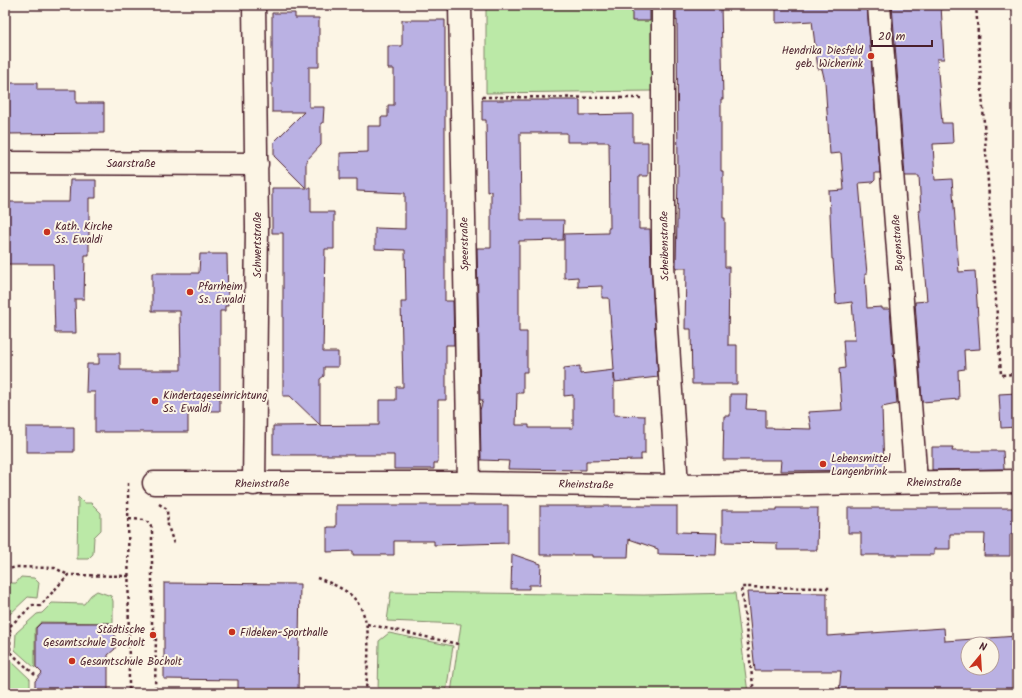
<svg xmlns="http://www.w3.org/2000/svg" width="1022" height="698" font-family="Kalam,sans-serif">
	<rect width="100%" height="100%" fill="#fcf5e5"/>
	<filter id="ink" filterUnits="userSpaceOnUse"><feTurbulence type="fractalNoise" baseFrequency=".025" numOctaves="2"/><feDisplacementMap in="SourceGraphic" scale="8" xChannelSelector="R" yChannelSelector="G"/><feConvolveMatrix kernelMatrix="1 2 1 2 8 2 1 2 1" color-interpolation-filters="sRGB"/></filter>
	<g filter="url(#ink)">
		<path fill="#bbe9a7" stroke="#828469" d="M486,5H651L652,91L486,93Z
			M78,497L84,503H91L101,513V530L94,537L93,554L88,559H77Z
			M21,577L34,578L39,583L37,598L28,597L9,615L5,614V587L9,583H16Z
			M97,591L111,596L113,601V623L41,622L35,628V668L15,650L16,633L37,614L42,613L52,603L84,604L91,595Z
			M391,592L644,595L735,593L748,693H451L461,624L387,621Z
			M389,633L453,646L446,693H378L379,641Z
			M10,660L30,679V691H7V664Z"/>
		<path fill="#bab1e3" stroke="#4a1f2b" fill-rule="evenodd" d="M632,5H650V21H632Z
			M676,5H721L723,99H721V171H723V218H725V267H729L728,345H737V384H692L691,329H685L686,268H676V265L678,176L677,20L676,21Z
			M776,5H867L880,173H875V180L873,182L859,183L867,274H865L867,308L882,307V309H890L897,404L882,407L884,470L780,471L781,460H723L724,416H730V394H747L746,409L766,410V428L811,429L808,412L842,410L839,369L845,368L843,340H855L852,302L836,304L833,259H832L829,191L844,190L841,153L830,154L825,82L822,69H818L812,21L776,23Z
			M892,5H941L944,59H937L942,123H952L953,143L933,144L935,180L952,179L959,272L975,271L980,349L964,350L965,369L958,370L959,399L922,402L915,302L927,301L919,210H921L919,176H905Z
			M272,13H295V18H319V67H309V107H324L323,123H321V145L306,161V188H311V212H334V249H325L323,352H338V367H324V376L320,379V425L290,396H283V233H272V188H306L274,156V142L304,112H272Z
			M402,20H445V301H453L454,345H446V400H438V463H434V469H394V455H273V426L379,425V400H396V387H403L401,302H406L405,250L375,249V228L405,229V193L357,191V179H340V153L368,152V126H381V117H388V105H394V69H388V46H402Z
			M5,83H37V90H76V103H104V133L5,134Z
			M482,100H580V115L633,114V142H648V176H639V229H650L651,266L658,377L615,382L614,373V415L645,416V454H641V460L586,461V470L508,469L509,461L481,460L480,410L483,400H480L477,248H491V191L487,192L486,120H482ZM520,133H567V142H609L610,228H608V233L564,234V278L578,277V287L602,286V298H609L614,370L580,374V366L564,368V396L573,395V428H529V425H516L517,393H523V372H527V332H519V241L563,240L564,220H521Z
			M70,180H96V198H89V255H85L84,299H75L76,333H55L53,264H5V202H69Z
			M200,254H227L228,306H225V311H220V411H188V432H95V392H86L87,364H99V353H120V370H181L180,311H152V273H199Z
			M1017,393V427L1001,428L999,394Z
			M26,427H74V452H26Z
			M932,447H953L952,451H1003L1004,469L932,470Z
			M336,505H508V543L434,545V541H394V555H353V551L327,552V527H336Z
			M540,506H677V532L717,533L716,555L658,554V549L629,539L628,557H592V555H540Z
			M777,508H818L817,550H777V543L722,542V510H777Z
			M848,508H1017V534H1010V556H984L985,534H950V549H934V555H861V533H848Z
			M512,554L541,564L540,585H529V589H511Z
			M164,583L300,584L298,693H238V680L164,679Z
			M747,592L827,593V636L944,628L945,641L1017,636V693H839L841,671H755ZM968,644H992V668H968Z
			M41,623H110L115,629V649L108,655V693H35V681L42,673L36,667V628Z"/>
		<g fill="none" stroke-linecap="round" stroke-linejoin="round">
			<defs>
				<path id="minor" d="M460,5L469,483
					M663,5V265L677,486
					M879,5L916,481
					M5,163L257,164
					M154,483H469L677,486L1017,481
					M254,484L257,227L254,5"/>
			</defs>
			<use href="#minor" stroke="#4a1f2b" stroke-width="25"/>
			<path stroke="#4a1f2b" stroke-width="2.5" stroke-dasharray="3 3" stroke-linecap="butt" d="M976,5L1001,375L1017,374
				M482,97L643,98
				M128,483L129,691
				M159,504L167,509L168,526L174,544
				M129,519L146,520L152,528V624L156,634L155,693
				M5,570L16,567L55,568L68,575
				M317,578C325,581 334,584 342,589C378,608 367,659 366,693
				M5,622L10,626
				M367,624L458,644
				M5,659L10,652
				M35,675L10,652V626L33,605L40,606L68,575L129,576
				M127,693L129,691L238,692
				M754,693L741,587L832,588"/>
			<use href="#minor" stroke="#fcf5e5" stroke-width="22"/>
		</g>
	</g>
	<g fill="#c8321e" stroke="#fcf5e5" stroke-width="1.5">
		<circle cx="871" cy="56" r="4"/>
		<circle cx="47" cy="232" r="4"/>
		<circle cx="190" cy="292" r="4"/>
		<circle cx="155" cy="401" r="4"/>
		<circle cx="823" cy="464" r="4"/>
		<circle cx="232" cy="632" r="4"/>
		<circle cx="153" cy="635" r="4"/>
		<circle cx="72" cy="661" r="4"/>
	</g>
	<g text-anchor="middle" stroke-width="4" stroke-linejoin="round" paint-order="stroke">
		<g font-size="11" fill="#4a1f2b" stroke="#fcf5e5" text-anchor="start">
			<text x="863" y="54" text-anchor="end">Hendrika Diesfeld<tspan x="863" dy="13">geb. Wicherink</tspan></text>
			<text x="55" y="230">Kath. Kirche<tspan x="55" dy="13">Ss. Ewaldi</tspan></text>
			<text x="198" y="290">Pfarrheim<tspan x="198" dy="13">Ss. Ewaldi</tspan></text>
			<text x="163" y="399">Kindertageseinrichtung<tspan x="163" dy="13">Ss. Ewaldi</tspan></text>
			<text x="831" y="462">Lebensmittel<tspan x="831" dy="13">Langenbrink</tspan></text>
			<text x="145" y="633" text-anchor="end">Städtische<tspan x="145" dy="13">Gesamtschule Bocholt</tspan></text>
			<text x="240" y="636">Fildeken-Sporthalle</text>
			<text x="80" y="665">Gesamtschule Bocholt</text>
		</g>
		<g font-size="11" fill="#4a1f2b" stroke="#fcf5e5">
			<text x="131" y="167">Saarstraße</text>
			<text transform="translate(897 243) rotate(-94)" y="4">Bogenstraße</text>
			<text transform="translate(464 244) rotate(-91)" y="4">Speerstraße</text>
			<text transform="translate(257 245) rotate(-90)" y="4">Schwertstraße</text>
			<text transform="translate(664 246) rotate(-91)" y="4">Scheibenstraße</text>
			<text x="934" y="486">Rheinstraße</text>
			<text transform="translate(262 483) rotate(-1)" y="4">Rheinstraße</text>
			<text transform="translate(586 484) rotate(1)" y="4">Rheinstraße</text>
		</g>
	</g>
	<rect width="1022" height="698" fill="none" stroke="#fcf5e5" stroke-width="20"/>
	<rect x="10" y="10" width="1002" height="678" fill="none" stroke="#4a1f2b" stroke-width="1.5" filter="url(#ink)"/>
	<g transform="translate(980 656) rotate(18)"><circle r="19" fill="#fcf5e5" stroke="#b59f9b"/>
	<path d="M0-3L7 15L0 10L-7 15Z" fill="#c8321e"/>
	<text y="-6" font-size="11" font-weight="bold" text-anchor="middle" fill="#4a1f2b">N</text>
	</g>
	<path d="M872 40v6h60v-6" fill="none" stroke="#4a1f2b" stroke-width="2"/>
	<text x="878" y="40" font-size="12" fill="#4a1f2b" stroke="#fcf5e5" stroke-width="3" paint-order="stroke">20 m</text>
</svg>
